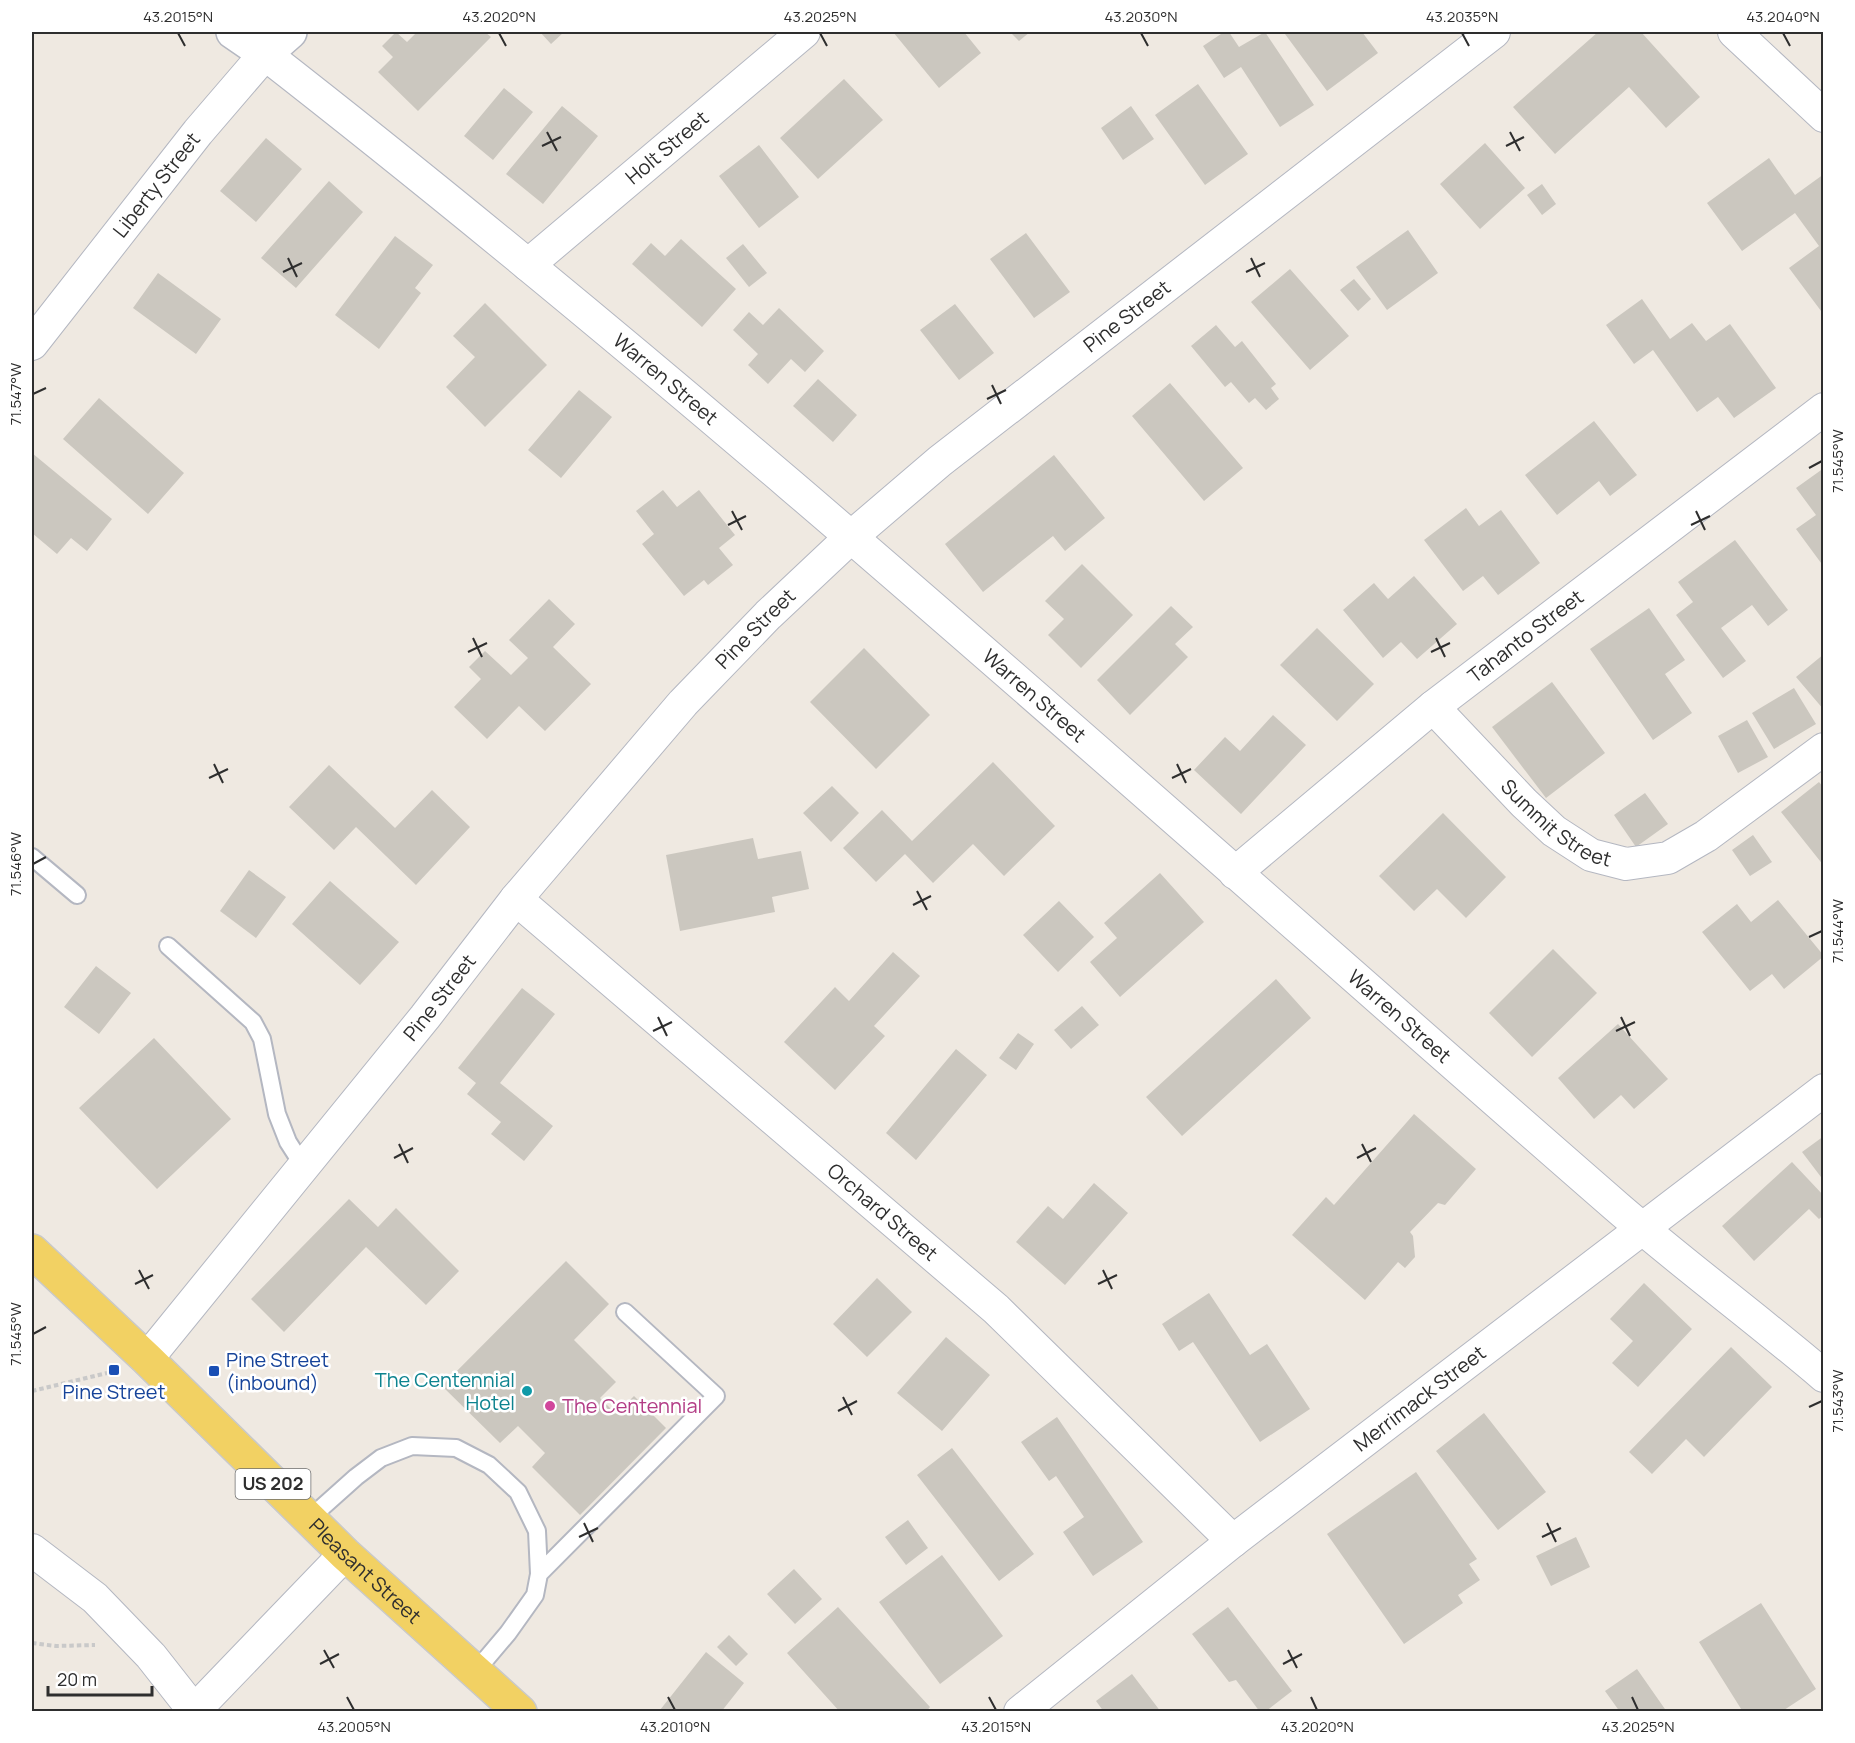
<svg xmlns="http://www.w3.org/2000/svg" width="1855" height="1743" font-family="Manrope,sans-serif">
	<rect width="100%" height="100%" fill="#efe9e1"/>
	<path fill="#cbc7bf" d="M396,32L407,42L417,32H485L491,37L418,111L378,72L393,57L382,46Z
		M540,32H564L551,44Z
		M893,32H964L981,53L939,88Z
		M1010,32H1030L1019,41Z
		M1224,32H1229L1239,47L1265,32L1314,105L1280,127L1241,67L1224,78L1203,46Z
		M1288,32H1362L1378,53L1327,91L1285,34Z
		M1598,32H1641L1700,97L1666,128L1629,87L1555,154L1513,107Z
		M844,79L883,120L818,179L780,138Z
		M1198,84L1248,154L1205,185L1155,115Z
		M504,88L533,112L493,160L464,136Z
		M562,106L598,136L543,204L506,174Z
		M1131,106L1154,139L1123,160L1101,128Z
		M266,138L302,169L256,222L220,191Z
		M1485,143L1525,188L1480,229L1440,184Z
		M759,145L799,197L759,228L719,176Z
		M1769,158L1795,195L1824,174V315L1789,268L1819,246L1795,213L1742,251L1707,203Z
		M329,181L363,212L296,288L261,258Z
		M1542,184L1556,204L1542,215L1527,195Z
		M1408,230L1438,273L1387,310L1356,267Z
		M1026,233L1070,292L1034,318L990,259Z
		M395,236L433,265L415,288L421,293L379,349L335,315Z
		M681,239L736,289L702,327L632,264L651,243L665,256Z
		M743,244L767,273L749,287L726,258Z
		M1290,269L1349,336L1310,370L1251,302Z
		M158,273L221,319L196,354L133,308Z
		M1354,279L1371,299L1358,311L1340,290Z
		M1642,299L1670,339L1692,323L1706,341L1730,324L1776,388L1734,418L1718,397L1697,412L1653,350L1634,364L1606,325Z
		M485,303L547,365L485,427L446,387L475,357L453,336Z
		M955,304L994,353L959,380L920,330Z
		M779,308L824,351L805,372L791,359L768,384L748,365L758,354L733,330L749,312L763,325Z
		M1216,325L1235,347L1242,341L1276,384L1271,388L1279,399L1266,410L1255,398L1249,403L1231,382L1225,387L1191,346Z
		M818,379L857,415L833,442L793,406Z
		M1170,383L1243,468L1204,501L1132,416Z
		M579,390L612,417L561,478L528,450Z
		M99,398L184,473L148,514L63,439Z
		M1594,421L1637,475L1610,496L1599,481L1557,515L1525,475Z
		M32,453L112,519L87,551L71,538L57,554L32,533Z
		M1054,455L1105,518L1065,551L1053,536L983,592L945,544Z
		M1824,468V567L1796,529L1816,515L1796,488Z
		M663,490L677,507L699,490L735,535L719,548L733,565L708,585L704,580L684,596L642,544L654,534L636,511Z
		M1466,508L1479,526L1501,510L1540,563L1498,595L1483,576L1463,591L1424,540Z
		M1735,540L1788,610L1768,626L1752,605L1721,628L1746,661L1723,678L1676,615L1693,602L1678,582Z
		M1082,564L1133,615L1081,668L1048,635L1064,619L1045,601Z
		M1414,576L1457,624L1417,659L1401,642L1383,658L1343,610L1374,583L1388,599Z
		M549,599L575,624L553,647L591,684L545,731L519,706L487,739L454,707L481,679L469,667L485,651L511,675L528,658L509,640Z
		M1171,606L1193,627L1175,644L1188,657L1130,715L1097,680Z
		M1649,608L1685,660L1665,674L1692,713L1653,740L1590,649Z
		M1317,628L1374,684L1337,721L1280,665Z
		M864,648L930,715L876,769L810,702Z
		M1824,654V710L1796,677Z
		M1552,682L1605,753L1546,798L1492,727Z
		M1794,688L1816,724L1774,749L1752,713Z
		M1273,715L1306,745L1241,814L1194,770L1225,737L1240,751Z
		M1747,720L1768,757L1738,773L1718,736Z
		M993,762L1055,826L1004,876L973,844L933,883L905,854L876,882L843,848L882,810L912,841Z
		M329,765L395,828L432,790L470,827L416,885L356,827L334,850L289,807Z
		M1819,782L1824,788V866L1781,812Z
		M832,786L859,813L831,842L803,813Z
		M1645,793L1668,824L1636,847L1614,815Z
		M1443,813L1506,877L1466,918L1437,889L1414,911L1379,876Z
		M1753,835L1772,862L1750,876L1732,850Z
		M753,838L758,859L801,851L809,889L772,897L775,912L680,931L666,855Z
		M249,870L286,897L256,938L220,911Z
		M1160,873L1204,922L1120,997L1090,962L1117,938L1104,923Z
		M330,881L399,942L360,985L292,924Z
		M1778,900L1824,956L1784,989L1772,974L1750,991L1702,932L1737,904L1751,922Z
		M1059,901L1094,937L1058,972L1023,935Z
		M1553,949L1597,993L1532,1057L1489,1013Z
		M893,952L920,976L874,1026L885,1036L835,1090L784,1042L835,987L849,1001Z
		M96,966L131,993L99,1034L64,1007Z
		M1276,979L1311,1018L1182,1136L1146,1097Z
		M522,988L555,1014L500,1083L553,1126L524,1161L491,1134L501,1122L467,1094L476,1083L458,1068Z
		M1082,1006L1099,1025L1071,1049L1054,1030Z
		M1618,1024L1668,1079L1634,1109L1621,1095L1594,1119L1558,1078Z
		M1018,1033L1034,1044L1016,1070L999,1058Z
		M154,1038L231,1119L157,1189L79,1108Z
		M956,1049L987,1075L916,1160L886,1133Z
		M1414,1114L1476,1169L1445,1205L1438,1203L1410,1232L1413,1236L1415,1257L1405,1268L1398,1262L1365,1300L1292,1235L1326,1197L1334,1205Z
		M1824,1136V1181L1802,1152Z
		M1792,1162L1824,1196V1215L1819,1219L1809,1209L1754,1261L1722,1226Z
		M1094,1183L1128,1213L1065,1285L1016,1242L1048,1206L1063,1219Z
		M349,1199L378,1227L396,1208L459,1271L426,1305L366,1247L284,1332L251,1299Z
		M566,1261L609,1304L574,1340L616,1382L600,1398L616,1414L634,1396L666,1428L580,1515L532,1467L545,1453L518,1426L500,1443L442,1386Z
		M877,1278L912,1312L867,1357L833,1324Z
		M1644,1283L1692,1329L1638,1387L1612,1363L1633,1341L1610,1319Z
		M1209,1293L1250,1355L1267,1344L1310,1409L1260,1442L1193,1342L1179,1351L1162,1324Z
		M946,1337L990,1375L942,1431L897,1393Z
		M1731,1347L1772,1387L1704,1457L1686,1439L1652,1474L1629,1452Z
		M1484,1413L1546,1492L1498,1530L1436,1451Z
		M1057,1417L1143,1542L1093,1576L1063,1532L1084,1517L1056,1476L1049,1481L1021,1442Z
		M952,1448L1034,1554L999,1581L917,1475Z
		M1416,1472L1477,1559L1469,1564L1480,1580L1458,1595L1463,1603L1404,1644L1327,1534Z
		M908,1520L928,1548L906,1565L885,1537Z
		M1576,1537L1590,1567L1551,1586L1536,1556Z
		M942,1555L1003,1636L940,1684L879,1602Z
		M794,1569L822,1599L795,1624L767,1594Z
		M1761,1603L1816,1689L1781,1712H1743L1699,1642Z
		M838,1607L930,1707L926,1712H840L787,1653Z
		M1228,1607L1292,1691L1265,1712H1260L1236,1680L1229,1682L1192,1634Z
		M729,1635L748,1654L736,1666L717,1647Z
		M706,1652L744,1683L721,1712H661L660,1710Z
		M1637,1669L1667,1712H1620L1605,1691Z
		M1132,1674L1161,1712H1104L1096,1701Z"/>
	<g fill="none" stroke-linecap="round" stroke-linejoin="round">
		<defs>
			<path id="lane" d="M32,857L77,895
				M168,946L253,1022L262,1039L277,1114L288,1142L304,1167
				M309,1519L356,1477L381,1458L412,1446L456,1448L489,1465L518,1492L537,1531L539,1574L535,1595L508,1633L475,1672
				M539,1574L716,1396L625,1312"/>
			<g id="street">
				<path d="M1734,32L1824,116"/>
				<path id="s1" d="M528,265L804,32"/>
				<path id="s2" d="M32,344L198,132L265,54C732,418 1170,818 1617,1207C1684,1265 1756,1318 1824,1376"/>
				<path id="s3" d="M1433,707L1524,803L1554,831L1591,855L1626,864L1668,858L1706,836L1824,749"/>
				<path id="s4" d="M1235,873L1433,707L1824,409"/>
				<path id="s5" d="M516,899L996,1309L1233,1541"/>
				<path id="s6" d="M147,1359L425,1017L516,899L683,703L768,615L851,537L940,461L1494,32"/>
				<path d="M32,1550L95,1598L151,1656L195,1712"/>
				<path d="M195,1710L345,1554"/>
				<path id="s7" d="M1020,1712L1233,1541L1824,1090"/>
			</g>
			<path id="secondary" d="M233,32L265,54L290,32"/>
			<g id="primary">
				<path id="s8" d="M32,1251L147,1359L345,1554L520,1712"/>
			</g>
		</defs>
		<use href="#lane" stroke="#b4b7c1" stroke-width="20"/>
		<use href="#street" stroke="#b4b7c1" stroke-width="34"/>
		<use href="#secondary" stroke="#b4b7c1" stroke-width="36"/>
		<use href="#primary" stroke="#c9c9c9" stroke-width="36"/>
		<path stroke="#c9c9c9" stroke-width="4" stroke-dasharray="4.5 3" stroke-linecap="butt" d="M32,1391L107,1373
			M32,1643L56,1646L95,1645"/>
		<use href="#lane" stroke="#fff" stroke-width="16"/>
		<use href="#street" stroke="#fff" stroke-width="32"/>
		<use href="#secondary" stroke="#fff" stroke-width="33"/>
		<use href="#primary" stroke="#f2d163" stroke-width="33"/>
	</g>
	<path fill="none" stroke="#2e2e2e" stroke-width="2" d="M178,33L185,46M499,33L506,46M820,33L827,46M1141,33L1148,46M1462,33L1469,46M1783,33L1790,46M547,132L557,151M1510,132L1520,151M542,146L561,137M1506,146L1524,137M288,258L297,277M1251,258L1260,277M283,272L302,263M1246,272L1265,263M992,385L1001,404M33,394L46,388M987,399L1006,390M1809,468L1822,461M732,511L742,530M1696,511L1705,530M728,525L746,516M1691,525L1710,516M473,638L482,657M1436,638L1445,657M468,652L487,643M1431,652L1450,643M214,764L223,783M1177,764L1186,783M209,778L228,769M1172,778L1191,769M33,864L46,857M917,891L927,910M913,905L931,896M1809,937L1822,931M658,1017L667,1036M1621,1017L1630,1036M653,1031L672,1022M1616,1031L1635,1022M399,1144L408,1163M1362,1144L1371,1162M394,1158L413,1148M1357,1158L1376,1148M139,1270L149,1289M1103,1270L1112,1289M135,1284L153,1275M1098,1284L1117,1275M33,1334L46,1327M843,1397L852,1415M1809,1407L1822,1401M838,1411L857,1401M584,1523L593,1542M1547,1523L1556,1542M579,1537L598,1528M1542,1537L1561,1528M324,1650L334,1668M1288,1650L1297,1668M320,1664L339,1654M1283,1664L1302,1654M347,1697L354,1710M668,1697L675,1710M989,1697L996,1710M1311,1697L1317,1710M1632,1697L1638,1710"/>
	<g fill="#1a4fb4" stroke="#fff" stroke-width="2">
		<rect x="108" y="1364" width="12" height="12" rx="3"/>
		<rect x="208" y="1365" width="12" height="12" rx="3"/>
	</g>
	<circle fill="#0f9aa8" stroke="#fff" stroke-width="2" cx="527" cy="1391" r="6"/>
	<circle fill="#d1479c" stroke="#fff" stroke-width="2" cx="550" cy="1406" r="6"/>
	<g text-anchor="middle" stroke-width="5" stroke-linejoin="round" paint-order="stroke">
		<rect fill="#fff" stroke="#6d6d6d" stroke-width="1.5" x="235.5" y="1469" width="75" height="30" rx="4.5"/>
		<g font-size="18" font-weight="bold" fill="#2e2e2e">
			<text x="273" y="1490">US 202</text>
		</g>
		<g font-size="20" fill="#2e2e2e" stroke="#fff">
			<text dy="7" stroke="none"><textPath href="#s1" startOffset="182">Holt Street</textPath></text>
			<text dy="7" stroke="none"><textPath href="#s2" startOffset="202">Liberty Street</textPath></text>
			<text dy="7" stroke="none"><textPath href="#s6" startOffset="1437">Pine Street</textPath></text>
			<text dy="7" stroke="none"><textPath href="#s2" startOffset="888">Warren Street</textPath></text>
			<text dy="7" stroke="none"><textPath href="#s6" startOffset="951">Pine Street</textPath></text>
			<text dy="7" stroke="none"><textPath href="#s4" startOffset="375">Tahanto Street</textPath></text>
			<text dy="7" stroke="none"><textPath href="#s2" startOffset="1374">Warren Street</textPath></text>
			<text dy="7" stroke="none"><textPath href="#s3" startOffset="171">Summit Street</textPath></text>
			<text dy="7" stroke="none"><textPath href="#s6" startOffset="465">Pine Street</textPath></text>
			<text dy="7" stroke="none"><textPath href="#s2" startOffset="1860">Warren Street</textPath></text>
			<text dy="7" stroke="none"><textPath href="#s5" startOffset="482">Orchard Street</textPath></text>
			<text dy="7" stroke="none"><textPath href="#s7" startOffset="508">Merrimack Street</textPath></text>
			<text dy="7" stroke="none"><textPath href="#s8" startOffset="462">Pleasant Street</textPath></text>
		</g>
		<g font-size="20" fill="#164399" stroke="#fff" text-anchor="start">
			<text x="226" y="1367">Pine Street<tspan x="226" dy="23">(inbound)</tspan></text>
			<text x="114" y="1399" text-anchor="middle">Pine Street</text>
		</g>
		<g font-size="20" fill="#0d838f" stroke="#fff" text-anchor="end">
			<text x="515" y="1387">The Centennial<tspan x="515" dy="23">Hotel</tspan></text>
		</g>
		<g font-size="20" fill="#b23c85" stroke="#fff" text-anchor="start">
			<text x="562" y="1413">The Centennial</text>
		</g>
	</g>
	<rect width="1855" height="1743" fill="none" stroke="#ffffff" stroke-width="66"/>
	<path d="M48 1686v9h104v-9" fill="none" stroke="#2e2e2e" stroke-width="3"/>
	<text x="57" y="1686" font-size="18" fill="#2e2e2e" stroke="#ffffff" stroke-width="4.5" paint-order="stroke">20 m</text>
	<rect x="33" y="33" width="1789" height="1677" fill="none" stroke="#2e2e2e" stroke-width="2"/>
	<g font-size="15" text-anchor="middle" fill="#2e2e2e">
		<text x="178" y="22">43.2015°N</text>
		<text x="499" y="22">43.2020°N</text>
		<text x="820" y="22">43.2025°N</text>
		<text x="1141" y="22">43.2030°N</text>
		<text x="1462" y="22">43.2035°N</text>
		<text x="1783" y="22">43.2040°N</text>
		<text transform="translate(16 394) rotate(-90)" y="5">71.547°W</text>
		<text transform="translate(1838 461) rotate(-90)" y="5">71.545°W</text>
		<text transform="translate(16 864) rotate(-90)" y="5">71.546°W</text>
		<text transform="translate(1838 931) rotate(-90)" y="5">71.544°W</text>
		<text transform="translate(16 1334) rotate(-90)" y="5">71.545°W</text>
		<text transform="translate(1838 1401) rotate(-90)" y="5">71.543°W</text>
		<text x="354" y="1732">43.2005°N</text>
		<text x="675" y="1732">43.2010°N</text>
		<text x="996" y="1732">43.2015°N</text>
		<text x="1317" y="1732">43.2020°N</text>
		<text x="1638" y="1732">43.2025°N</text>
	</g>
</svg>
